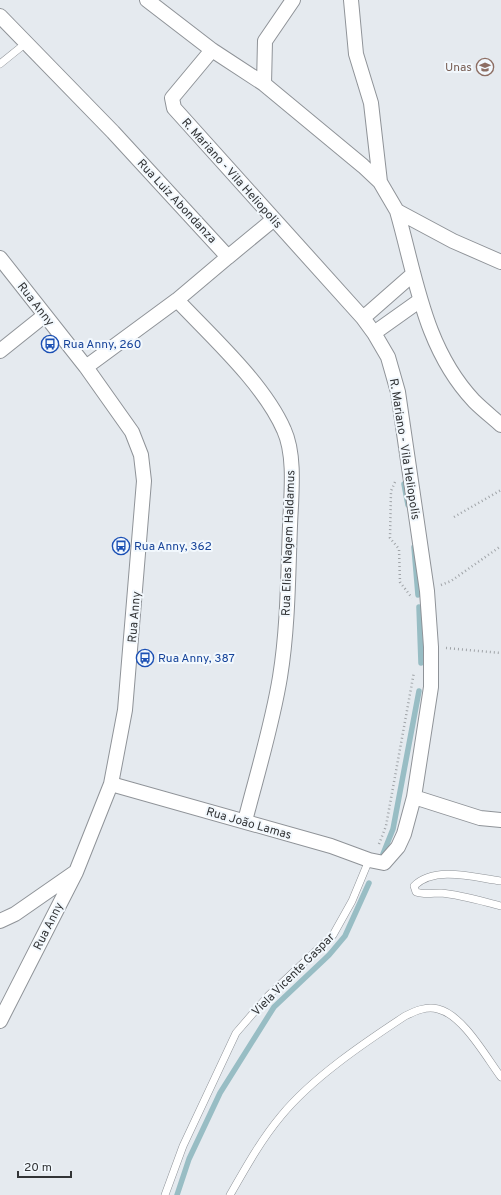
<svg xmlns="http://www.w3.org/2000/svg" width="501" height="1195" font-family="Overpass,sans-serif">
	<rect width="100%" height="100%" fill="#e5eaef"/>
	<g fill="none" stroke-linecap="round" stroke-linejoin="round">
		<path stroke="#98bdc4" stroke-width="5.5" d="M404,484L408,505
			M414,547L418,595
			M419,607L421,663
			M383,854L393,829L419,691
			M177,1195L189,1159L220,1093L274,1007L329,955L345,936L369,883"/>
		<defs>
			<path id="lane" d="M0,64L26,43
				M501,881C476,878 435,865 414,886L416,892C424,895 433,893 441,893C462,895 481,901 501,906
				M165,1195L183,1146L236,1033L268,996L333,935L352,901L369,860
				M230,1195C246,1167 261,1140 281,1116C312,1078 364,1043 405,1016C415,1011 426,1006 438,1009C463,1015 486,1057 501,1077"/>
			<path id="street" d="M147,0L212,50L264,84L363,166L380,182L397,211L453,241L501,262
				M351,0L356,54L371,103L380,182
				M0,16L113,132L228,257L177,300L86,367
				M264,84L265,41L293,0
				M397,211C416,277 424,348 474,401C482,409 492,417 501,425
				M228,257L274,219
				M0,258L86,367L132,432L141,455L144,481L125,710L111,784L76,872L0,1021
				M177,300C212,337 264,384 284,430C296,456 291,497 290,526C288,576 288,628 280,677C272,726 257,774 245,821
				M363,318L412,275
				M374,333L419,301
				M0,351L45,315
				M111,784L331,846L369,860L384,863L398,847L404,834L414,797L431,687V647L427,591L398,392L388,357L374,333L363,318L174,108L172,98L212,50
				M414,797L480,818L501,820
				M0,921L15,914L74,873"/>
		</defs>
		<use href="#lane" stroke="#8f9398" stroke-width="8"/>
		<use href="#street" stroke="#8f9398" stroke-width="16"/>
		<path stroke="#a0a4a8" stroke-width="2.5" stroke-dasharray="1 3" stroke-linecap="butt" d="M395,482L391,491L390,538L399,549L400,582L412,598
			M454,517L501,490
			M441,585L451,581L501,546
			M446,648L501,653
			M379,844L386,826L414,672"/>
		<use href="#lane" stroke="#fff" stroke-width="7"/>
		<use href="#street" stroke="#fff" stroke-width="14"/>
	</g>
	<defs>
		<symbol id="school-ring" viewBox="-11 -11 22 22"><circle r="9.5" fill="#f2f8fd" stroke="#8d6e63" stroke-width="1.5"/><path d="M0-5L7-2L0 1L-7-2ZM-4 1L0 2.5L4 1V4Q0 6-4 4Z" fill="#8d6e63"/></symbol>
		<symbol id="bus-ring" viewBox="-11 -11 22 22"><circle r="9.5" fill="#f2f8fd" stroke="#1a4fb4" stroke-width="1.5"/><path d="M-5-6H5V4H4V6H2V4H-2V6H-4V4H-5ZM-3.5-4V0h7V-4ZM-3.5 1.2v1.5H-2V1.2ZM2 1.2v1.5H3.5V1.2Z" fill="#1a4fb4"/></symbol>
	</defs>
	<g fill-rule="evenodd">
		<use href="#school-ring" x="475" y="57" width="20" height="20"/>
		<use href="#bus-ring" x="40" y="334" width="20" height="20"/>
		<use href="#bus-ring" x="111" y="536" width="20" height="20"/>
		<use href="#bus-ring" x="135" y="648" width="20" height="20"/>
	</g>
	<g text-anchor="middle" stroke-width="4" stroke-linejoin="round" paint-order="stroke">
		<g font-size="12" fill="#785e54" stroke="#f2f8fd" text-anchor="end">
			<text x="472" y="71">Unas</text>
		</g>
		<g font-size="12" fill="#323436" stroke="#f2f8fd">
			<text transform="translate(232 173) rotate(48)" y="4">R. Mariano - Vila Heliopolis</text>
			<text transform="translate(177 201) rotate(47)" y="4">Rua Luiz Abondanza</text>
			<text transform="translate(36 304) rotate(52)" y="4">Rua Anny</text>
			<text transform="translate(405 449) rotate(81)" y="4">R. Mariano - Vila Heliopolis</text>
			<text transform="translate(288 543) rotate(-88)" y="4">Rua Elias Nagem Haldamus</text>
			<text transform="translate(134 617) rotate(-85)" y="4">Rua Anny</text>
			<text transform="translate(249 823) rotate(16)" y="4">Rua João Lamas</text>
			<text transform="translate(48 926) rotate(-63)" y="4">Rua Anny</text>
			<text transform="translate(293 974) rotate(-45)" y="4">Viela Vicente Gaspar</text>
		</g>
		<g font-size="12" fill="#164399" stroke="#f2f8fd" text-anchor="start">
			<text x="63" y="348">Rua Anny, 260</text>
			<text x="134" y="550">Rua Anny, 362</text>
			<text x="158" y="662">Rua Anny, 387</text>
		</g>
	</g>
	<path d="M18 1171v6h53v-6" fill="none" stroke="#323436" stroke-width="2"/>
	<text x="24" y="1171" font-size="12" fill="#323436" stroke="#f2f8fd" stroke-width="3" paint-order="stroke">20 m</text>
</svg>
